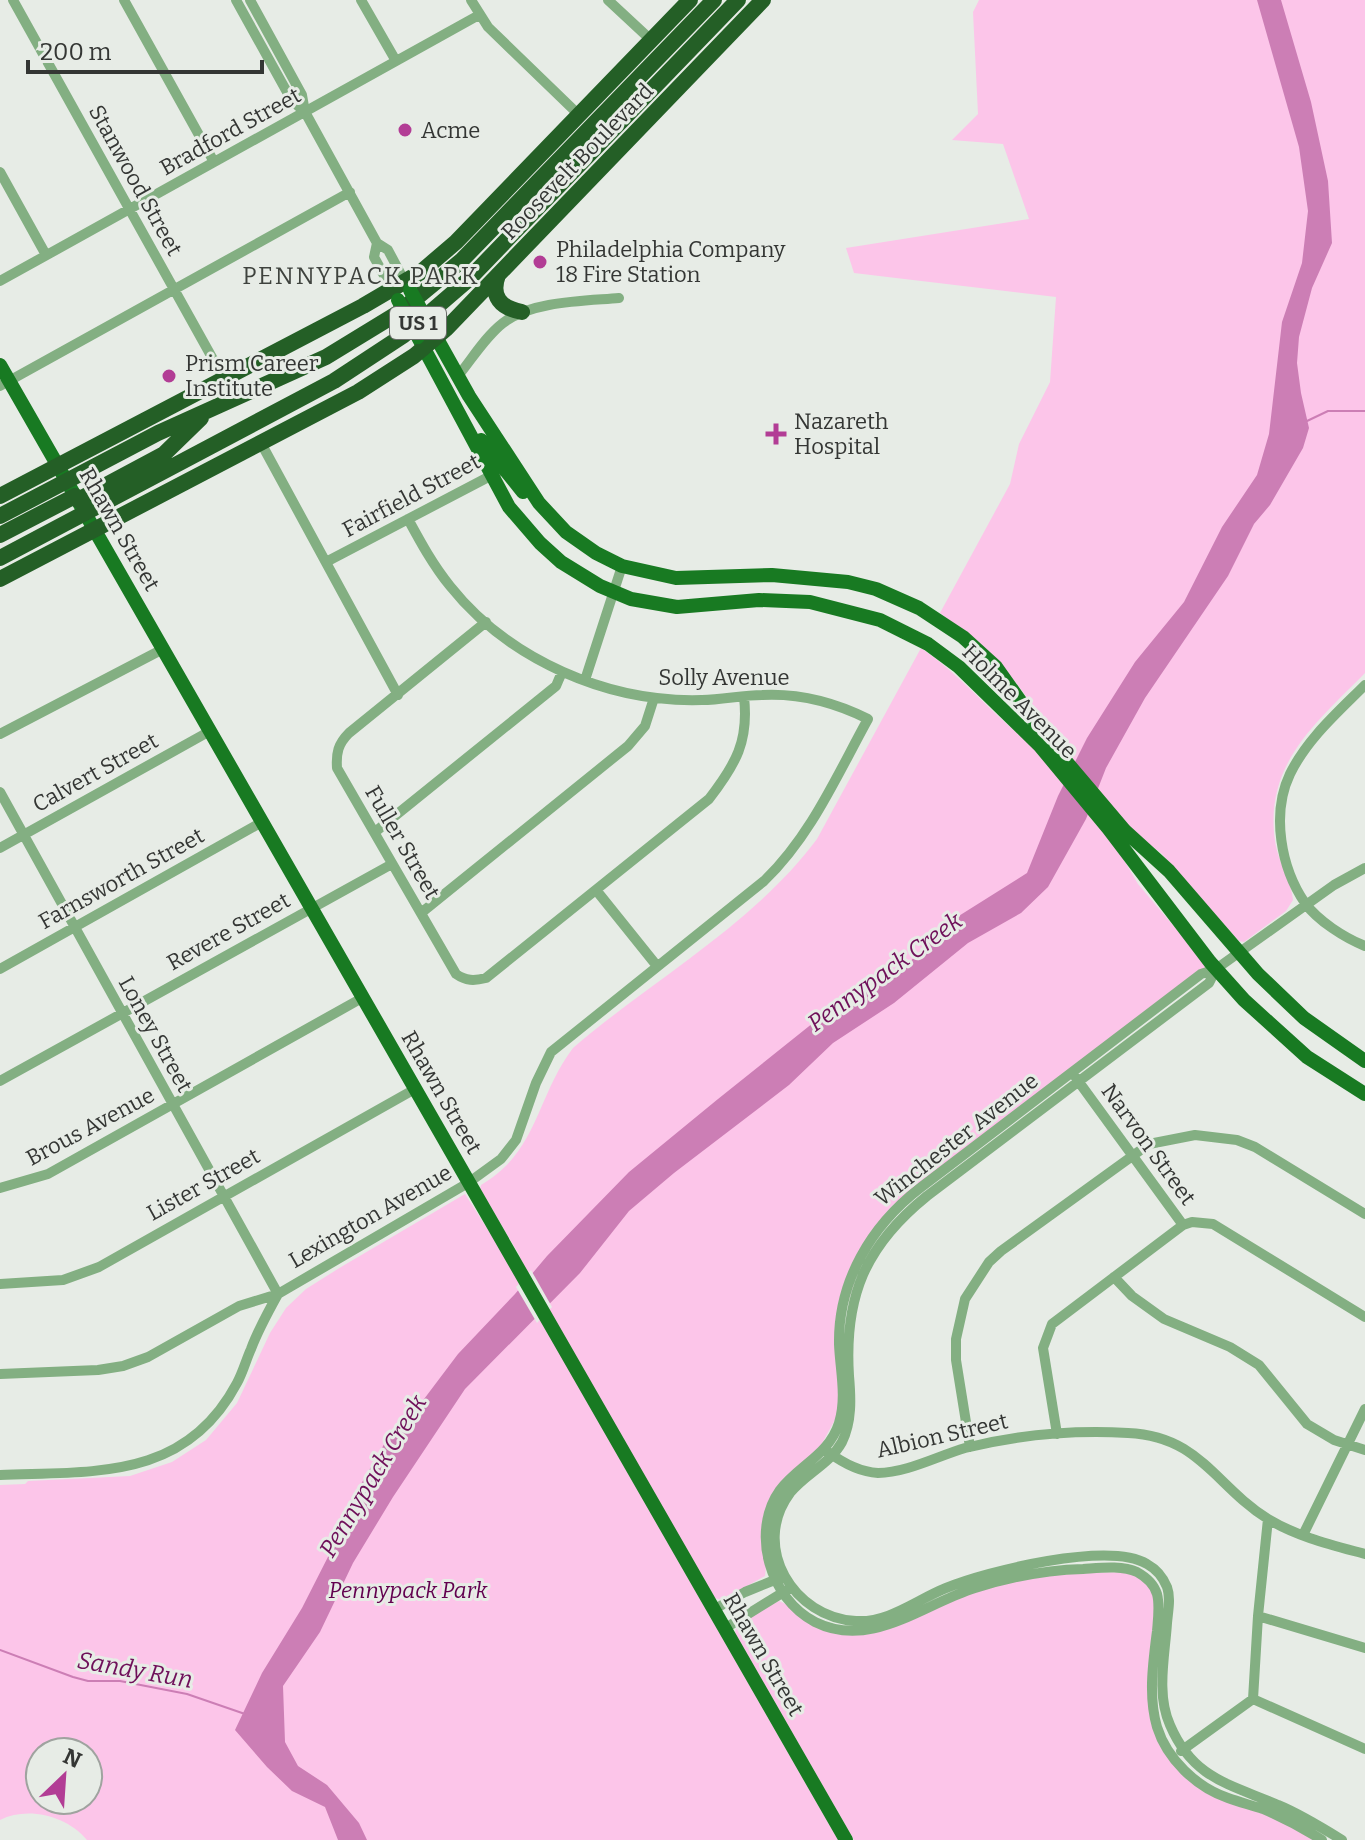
<svg xmlns="http://www.w3.org/2000/svg" width="1365" height="1840" font-family="Bitter,serif">
	<rect width="100%" height="100%" fill="#e7ece6"/>
	<path fill="#fcc5e9" fill-rule="evenodd" d="M979,0H1365V673C1316,723 1264,764 1275,841C1278,862 1292,883 1293,900L1286,911L1244,942L1239,941L1161,853L1149,844L1111,838L1138,884L1204,962L1205,968L914,1188L892,1206L869,1234L835,1345L839,1392L837,1416L819,1449L773,1495L765,1576L722,1600L715,1598L565,1363L838,1840H87C67,1816 28,1806 0,1820V1485L25,1484L28,1481L130,1476L172,1462L206,1440L237,1403L270,1333L286,1308L306,1289L341,1267L465,1194L510,1264L520,1256L480,1189L481,1185C538,1152 536,1097 573,1048C653,979 753,925 817,839L921,648C961,675 991,713 1029,743L1048,732C1016,673 991,654 940,613L1010,484L1019,444L1050,382L1056,297L854,273L846,248L1029,219L1003,144L952,140L978,114L973,12ZM40,1752H88V1800H40Z
		M1132,1572L1150,1586L1155,1602L1150,1710L1181,1770L1317,1840H854L735,1633L737,1624L779,1601L852,1635C882,1636 902,1622 927,1610C947,1601 970,1592 991,1586C1037,1573 1084,1573 1132,1572Z"/>
	<path fill="#cc7eb5" d="M1257,0H1281L1311,102L1328,181L1332,243L1312,288L1299,337L1297,363L1301,393L1309,428L1303,448L1270,505L1254,524L1228,576L1145,698L1106,768L1086,819L1048,887L1021,913L968,943L894,1003L833,1043L789,1085L674,1173L629,1211L580,1273L465,1389L393,1497L353,1563L320,1632L283,1686L285,1742L298,1766L327,1785L359,1823L367,1840H338L325,1807L292,1791L267,1767L235,1730L262,1673L302,1608L332,1549L357,1491L390,1434L415,1411L458,1354L515,1294L547,1256L629,1172L718,1099L838,1003L901,971L946,924L1027,873L1058,796L1087,738L1135,662L1184,602L1222,527L1257,475L1269,434L1282,322L1302,263L1308,211L1299,147Z"/>
	<path fill="#e7ece6" d="M531,1270L552,1307L537,1323L516,1287Z"/>
	<g fill="none" stroke-linecap="round" stroke-linejoin="round">
		<path stroke="#cc7eb5" stroke-width="2" d="M1307,421L1328,411H1365
			M0,1650L73,1677L88,1681H120L187,1694L245,1714"/>
		<path stroke="#83af82" stroke-width="10" d="M13,0L224,379
			M124,0L214,162
			M236,0L292,101L305,112
			M250,0L302,95L305,112L377,243L388,250L405,282
			M361,0L396,61
			M471,0L488,27L579,115
			M608,0L651,40
			M0,172L46,255
			M377,243L374,257L392,290
			M0,281L479,15
			M458,376C472,359 485,337 503,323C531,301 585,301 619,298
			M0,386L350,192
			M261,443L398,695
			M326,562L498,472
			M486,622L349,733C338,744 336,753 337,768L456,974C466,981 474,981 486,978L709,799C736,764 749,741 744,697
			M585,680L622,566
			M1365,685C1338,712 1307,739 1290,774C1271,814 1281,868 1305,903C1318,921 1345,938 1365,946
			M0,734L163,649
			M0,792L278,1294L239,1306L148,1357L123,1366L98,1370L0,1374
			M375,832L556,686L562,672
			M0,848L210,731
			M596,890L657,966
			M421,913L628,746L645,726L654,698
			M0,969L262,822
			M1216,969L1209,983L927,1196C865,1246 844,1297 849,1376C851,1398 852,1422 842,1442C830,1464 805,1474 790,1493C750,1547 794,1618 856,1621C889,1623 916,1600 946,1588C987,1571 1109,1541 1147,1564C1156,1569 1163,1577 1167,1587C1171,1598 1168,1611 1167,1623C1165,1655 1156,1694 1170,1725C1193,1779 1230,1784 1278,1805C1300,1814 1321,1827 1342,1840
			M1076,1078L1183,1225L1192,1222L1213,1224L1365,1317
			M0,1081L392,864
			M0,1188L48,1174L362,998
			M1114,1277L1132,1296L1164,1319L1230,1347L1259,1365L1307,1424L1334,1440L1365,1450
			M0,1284L63,1280L99,1267L415,1089
			M1057,1434L1043,1348L1052,1324L1183,1225
			M970,1447L956,1360V1339L965,1299L989,1262L1001,1251L1149,1144L1195,1135L1237,1140L1255,1147L1365,1214
			M828,1452C843,1463 859,1472 878,1473C906,1473 938,1456 965,1448C1017,1435 1074,1430 1128,1433C1200,1436 1215,1486 1268,1519C1298,1537 1332,1545 1365,1554
			M0,1475C94,1471 185,1481 237,1383C243,1372 246,1360 251,1349C258,1330 268,1312 278,1294L468,1183L501,1159L516,1140L536,1083L551,1052L764,881C811,836 837,775 868,719C834,702 800,693 762,695C742,695 722,700 702,700C608,703 509,660 450,586C433,565 421,543 408,519
			M1303,1535L1365,1409
			M713,1610L745,1592L782,1577
			M1258,1616L1365,1648
			M724,1629L787,1590
			M1253,1699L1258,1616L1268,1519
			M1253,1699L1365,1749
			M1181,1751L1253,1699
			M1322,1840C1303,1828 1284,1818 1263,1809C1251,1805 1239,1802 1228,1798C1196,1787 1167,1759 1157,1727C1148,1696 1153,1663 1157,1631C1158,1619 1160,1605 1157,1594C1154,1584 1146,1577 1137,1572C1122,1565 1099,1568 1083,1569C1046,1570 1010,1577 975,1588C923,1604 871,1650 815,1622C770,1599 750,1532 780,1490C799,1465 829,1455 839,1423C847,1397 840,1370 839,1344C838,1281 871,1226 920,1188L1201,974L1216,969L1334,885L1365,868"/>
		<path stroke="#187a22" stroke-width="14" d="M431,328L469,396L539,503L566,532L596,553L622,566L676,578L772,575L848,582L876,589L919,608L963,637L996,667L1047,739L1125,831L1169,871L1258,974L1304,1018L1365,1061
			M419,339L509,507L540,543L561,562L600,586L631,599L677,607L759,600L810,602L880,620L928,644L959,667L1040,746L1108,828L1210,962L1244,1000L1307,1057L1365,1094
			M0,365L846,1840
			M481,440L523,492"/>
		<path stroke="#245f26" stroke-width="16" d="M498,275C490,297 501,308 522,312
			M0,496L363,306L421,272L456,242L690,0
			M78,500L164,454L201,418
			M0,516L158,433L326,357L398,313L461,261L714,0
			M0,535L75,496
			M0,558L334,381L404,335L469,279L738,0
			M0,579L358,392L414,356L446,329L763,0"/>
		<path stroke="#187a22" stroke-width="14" d="M410,290L431,328
			M398,300L418,337"/>
	</g>
	<g fill="#b23d95" stroke="#e7ece6" stroke-width="3">
		<circle cx="405" cy="130" r="8"/>
		<circle cx="540" cy="262" r="8"/>
		<circle cx="169" cy="376" r="8"/>
		<path d="M772 422h8v8h8v8h-8v8h-8v-8h-8v-8h8z"/>
	</g>
	<g text-anchor="middle" stroke-width="6" stroke-linejoin="round" paint-order="stroke">
		<rect fill="#e7ece6" stroke="#6a6d69" stroke-width="2" x="390" y="307" width="56" height="32" rx="6"/>
		<g font-size="20" font-weight="bold" fill="#343634">
			<text x="418" y="330">US 1</text>
		</g>
		<g font-size="22" fill="#343634" stroke="#e7ece6" text-anchor="start">
			<text x="421" y="138">Acme</text>
			<text x="556" y="257">Philadelphia Company<tspan x="556" dy="25">18 Fire Station</tspan></text>
			<text x="185" y="371">Prism Career<tspan x="185" dy="25">Institute</tspan></text>
			<text x="794" y="429">Nazareth<tspan x="794" dy="25">Hospital</tspan></text>
		</g>
		<g font-size="22" fill="#343634" stroke="#e7ece6">
			<text transform="translate(230 131) rotate(-29)" y="8">Bradford Street</text>
			<text transform="translate(577 161) rotate(-46)" y="8">Roosevelt Boulevard</text>
			<text transform="translate(136 180) rotate(61)" y="8">Stanwood Street</text>
			<text transform="translate(411 495) rotate(-28)" y="8">Fairfield Street</text>
			<text transform="translate(120 529) rotate(60)" y="8">Rhawn Street</text>
			<text x="724" y="685">Solly Avenue</text>
			<text transform="translate(1020 701) rotate(45)" y="8">Holme Avenue</text>
			<text transform="translate(95 772) rotate(-29)" y="8">Calvert Street</text>
			<text transform="translate(403 842) rotate(60)" y="8">Fuller Street</text>
			<text transform="translate(121 878) rotate(-29)" y="8">Farnsworth Street</text>
			<text transform="translate(228 931) rotate(-29)" y="8">Revere Street</text>
			<text transform="translate(156 1034) rotate(61)" y="8">Loney Street</text>
			<text transform="translate(442 1092) rotate(60)" y="8">Rhawn Street</text>
			<text transform="translate(90 1126) rotate(-28)" y="8">Brous Avenue</text>
			<text transform="translate(956 1139) rotate(-38)" y="8">Winchester Avenue</text>
			<text transform="translate(1149 1144) rotate(54)" y="8">Narvon Street</text>
			<text transform="translate(203 1184) rotate(-29)" y="8">Lister Street</text>
			<text transform="translate(370 1216) rotate(-30)" y="8">Lexington Avenue</text>
			<text transform="translate(942 1435) rotate(-13)" y="8">Albion Street</text>
			<text transform="translate(764 1654) rotate(60)" y="8">Rhawn Street</text>
		</g>
		<g font-size="22" font-style="italic" fill="#62004f" stroke="#e7ece6">
			<text x="408" y="1598">Pennypack Park</text>
		</g>
		<g font-size="24" letter-spacing="2" fill="#3f433e" stroke="#e7ece6">
			<text x="361" y="284">PENNYPACK PARK</text>
		</g>
		<g font-size="24" font-style="italic" fill="#6f105a" stroke="#e7ece6">
			<text transform="translate(885 972) rotate(-36)" y="8">Pennypack Creek</text>
			<text transform="translate(373 1476) rotate(-59)" y="8">Pennypack Creek</text>
			<text transform="translate(135 1670) rotate(10)" y="8">Sandy Run</text>
		</g>
	</g>
	<g transform="translate(64 1776) rotate(25)"><circle r="38" fill="#e7ece6" stroke="#9fa39f" stroke-width="2"/>
	<path d="M0-6L14 30L0 20L-14 30Z" fill="#b23d95"/>
	<text y="-12" font-size="22" font-weight="bold" text-anchor="middle" fill="#343634">N</text>
	</g>
	<path d="M28 60v12h234v-12" fill="none" stroke="#343634" stroke-width="4"/>
	<text x="40" y="60" font-size="24" fill="#343634" stroke="#e7ece6" stroke-width="6" paint-order="stroke">200 m</text>
</svg>
